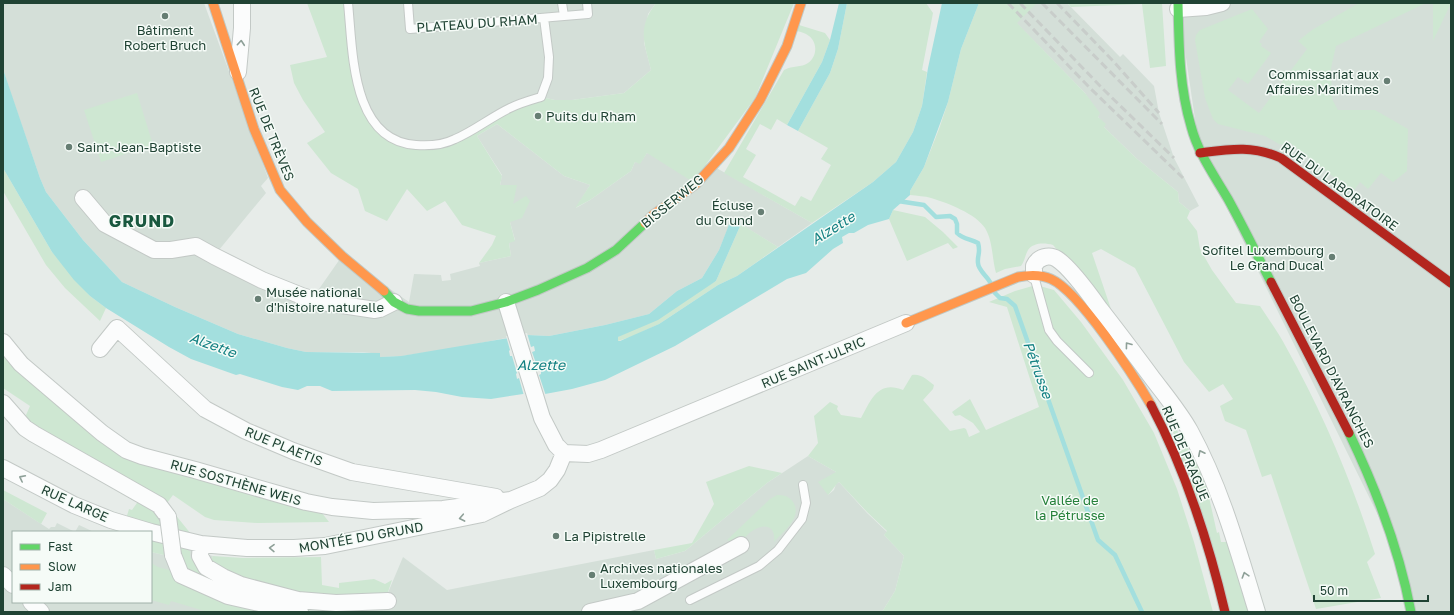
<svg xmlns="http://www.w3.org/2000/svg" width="1454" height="615" font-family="'Golos Text',sans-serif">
	<rect width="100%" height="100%" fill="#e7ece9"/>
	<path fill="#d4dfd8" d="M3,3H204L268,178L261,186L266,193L214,256L312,299L342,256L409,302L414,274L441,275L442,281L451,280L450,274L480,266L479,263L511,256L509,242L515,240L510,222L513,205L500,186L502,175L477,136L497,124L564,176L590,185L576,208L590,200L631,171L635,162L640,163L647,153L713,166L812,223L778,247L734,220L730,223L719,250L702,278L677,291L649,314L605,325L549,336L527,335L506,338L455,348L402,356L380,357V354L363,352H306L287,348L238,334L175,307L122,282L83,240L46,192L40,178L11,94L3,69Z
		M348,3H656L648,14L644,43L651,70L624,93L572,100H555L541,97L454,140L429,146L389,136L360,95Z
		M997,3H1067L1120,57L1123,54L1154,86L1159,113L1174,158L1199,206L1190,211L1179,202L1178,192L1136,158L1104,127L1085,93Z
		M1178,3H1451V612H1411L1401,562L1200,153Z
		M808,456L836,472L828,495L834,490L836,484L839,482L867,513L887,532L884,535L904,556L895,591L882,612H3V499L49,529L51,527H55L57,523L75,532L79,525L94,532H13V602H151V552L168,556L188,550L213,556L209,563L298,595H387L403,557L447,590L654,550L656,559L685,551L767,483Z"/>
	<path fill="#cee7d2" d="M307,3H348L360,95L389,136L429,146L541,97L555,100H572L624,93L651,70C644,42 637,28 656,3H794L755,98L693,182L647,153L640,164L635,162L631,171L590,200L575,208L590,185L564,176L497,124L477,136L502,176L500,185H517L513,204L526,196L530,201L522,218L510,222L515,241L509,243L511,256L479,263L492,245L496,236L462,225L445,201L427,211L407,189L387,221L365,211L358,189L331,173L307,143L325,132L303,100L294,83L290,65L327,57Z
		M847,3H926L933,13L922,70L927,72L922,106L913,132L896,162L873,182L812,223L724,173L784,70C793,65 801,68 808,63C817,57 818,43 809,36C805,33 801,32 797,31L799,25L825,33L830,40L822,62L787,125L777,119L771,130L760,124L746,149L756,155L743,177L795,206L801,196L811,201L831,165L821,159L828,148L798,131L830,73L838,49Z
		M979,3H1037L1017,23L1085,93L1100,113L1098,117L1106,124L1104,127L1136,158L1178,192L1179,202L1190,211L1187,218L1197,231L1200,249L1212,270L1236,303L1260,306C1269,320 1279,333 1286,347C1323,413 1352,482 1375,554L1367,562L1381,598L1316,609L1271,474L1262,477L1246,430L1225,421L1220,406L1233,399L1223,384L1209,392L1184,362L1135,268L1101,249L1092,253L1111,309L1094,292L1053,245C1045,243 1034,242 1028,250C1025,255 1025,261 1021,266L1005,269L996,273C992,259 993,241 985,228C976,214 948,203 931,198C925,196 917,196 910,195V191L924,167L939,129L948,102L961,49Z
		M1067,3H1162L1166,66L1150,68L1142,4L1071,7Z
		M1359,3H1426L1336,46L1331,68L1332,99L1338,110H1375L1408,129L1407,171L1393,182L1381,173L1368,189L1360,182L1353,192L1290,143L1284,145L1279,144L1265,136L1218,124L1213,119L1205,98L1195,40L1196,35L1200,30L1252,9L1268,29L1259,42L1262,44L1261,46L1271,53L1248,84L1238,77L1228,90L1259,113L1307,49L1298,41L1312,30Z
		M1433,3H1451L1433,41Z
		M137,93L153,145L101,162L84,110Z
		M3,168L52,252L90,296L106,308L100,321L65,288L46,265L3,191Z
		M893,210L925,217L943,232L958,247L953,249L948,243L907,261L889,219Z
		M741,224L778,247L737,276L718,285L659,324L633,336L618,341V337L716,281Z
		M1036,285L1054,290L1081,322L1123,380L1154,433L1177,489L1194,542L1213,612H882L895,591L904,556L884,535L887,531L867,512L839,482C836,484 832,491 828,495L818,482L836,472L808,456L818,443L814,416L830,402L838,406L837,409L841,415L861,418C871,400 878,380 903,390L912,375C920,373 928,380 934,385L933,389L923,400L950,431L964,428L966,429L969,437L980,432L973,423L960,415L955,416L952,412L970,399L986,430L1039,407L1007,307L989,302L1015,291Z
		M3,353L136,461L322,513L329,522L257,523L214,520L205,517L173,495L167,503L29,426L26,415L30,406L3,388Z
		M1175,427L1204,475L1217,533L1219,532L1221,542H1227L1229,544L1250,612H1230L1172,429Z
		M749,466L782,473L767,483L685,551L656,559L654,550L692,543L714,504L706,482Z
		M3,490L47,513L41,524L3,499Z
		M777,495C784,495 789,496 793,502C803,517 783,532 774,542C777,515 746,528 741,545L727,540L770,499Z
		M139,500C154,508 162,512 164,531L126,519L129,509L132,510Z
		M174,513L191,534L188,550L190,551V557C202,573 219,582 238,589L185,572L178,558Z
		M151,537L165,541L168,556L151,552Z
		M213,556L243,558L321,557L322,585L339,588V583L374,579L385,584L392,580L387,595H298L243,580L209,563Z
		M151,563L158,567L173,571L277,612H208L171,601L169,605L151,600Z"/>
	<path fill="#a3dfde" d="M839,3H847L838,49L830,73L798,131L787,125L822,62L830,40Z
		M942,3H979L961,49L948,102L924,167L910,191V195L893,210L889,219L868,225L854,233H849L842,237L843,243L833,249L806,273L787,279L675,346L605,380L572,389L545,394H523L491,399L462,397L436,392L415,390L332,391L320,386H307L298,390L282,387L240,374L236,375L191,359L169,347L106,308L90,296L74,280L52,252L3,168V69L40,178L46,192L83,240L122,282L175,307L238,334L287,348L306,352L380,353V357L401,356L527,335L549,336L605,325L649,314L677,291L702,278L719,250L730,222L734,220L741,224L716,281L658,320L618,337V341H620L659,324L718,285L737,276L873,182L896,162L913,132L922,106L928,68Z"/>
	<path fill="#e7ece9" d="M527,333L531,347L534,346L535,351L532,352L538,369H541V374L539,375L546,396H524L519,378L517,379L516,374L517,373L512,356H510L509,351L510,350L506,336Z"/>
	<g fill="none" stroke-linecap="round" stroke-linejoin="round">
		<path stroke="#a3dfde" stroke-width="4.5" d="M898,201L924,205L936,217L950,216L955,219L957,224V233C963,239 970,239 978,243C981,253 977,255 978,263C978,270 987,276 990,282
			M995,293L1000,298L1007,299L1015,306L1098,540L1115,555L1142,612"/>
		<defs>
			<path id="lane" d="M348,3C353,51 351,141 416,145C429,146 443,145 455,139C474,131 491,117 510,108C520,103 531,100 541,97L548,78L549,57L544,18
				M408,3L410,29L564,16L562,3
				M564,16L588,14L587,3
				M1034,276L1049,330L1057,341L1089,373
				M690,600L759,566L778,550L802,519L806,503L803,485"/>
			<path id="street" d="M1178,9L1206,7L1222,3
				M238,72L242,28V3
				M83,198L105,224L154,250H171L196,246L214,256L262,280L302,296L322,302L375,310L380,309L394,302
				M1034,275C1034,272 1034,269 1034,266C1038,257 1049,254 1057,259C1071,268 1090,295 1100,309C1118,332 1136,356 1153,379C1166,396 1180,413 1190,431C1221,488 1238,550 1257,612
				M506,302L542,418L556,445L564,453
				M3,342L21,364L102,433L126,450L142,456L195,470L306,502L332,507L373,511L443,509L511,500
				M100,349L117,328L205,409L246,431L293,451L352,472L496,497
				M3,403L25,428L34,434L159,505L168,517
				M564,453L588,454L601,450L906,323
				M3,468L74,505L111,520L151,532
				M151,532L201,544L247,548H294L325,546L482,514L511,500L540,488L550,480L557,470L564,453
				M201,544L200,556L206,567L223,577L241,585L298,600L336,603L388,601
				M173,555L181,575L228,596L300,612
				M3,575L13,585
				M31,602L41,612
				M590,612L638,601L741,545"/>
			<path id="fast" d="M1178,3C1179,44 1179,86 1191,126C1198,153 1214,175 1228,199C1243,226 1257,255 1271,282
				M384,291L394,302L407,309L419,311H471L506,302L538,290L587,268L616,250L645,223
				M1349,433C1377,491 1399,548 1411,612"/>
			<path id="slow" d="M213,3L254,129L280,190L307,222L342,256L384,291
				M645,223L653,215L696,184L729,148L760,100L787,46L801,3
				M906,323L1018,277C1029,275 1040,274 1051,279C1080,292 1134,376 1151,405"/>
			<path id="jam" d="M1200,153C1230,149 1252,145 1281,158L1451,283
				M1271,282L1349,433
				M1151,405C1186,471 1208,540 1225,612"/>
		</defs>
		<use href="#lane" stroke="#c3c9c6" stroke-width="10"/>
		<use href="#street" stroke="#c3c9c6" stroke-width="18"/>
		<use href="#fast" stroke="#c0c8c4" stroke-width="11"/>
		<use href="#slow" stroke="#c0c8c4" stroke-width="11"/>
		<use href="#jam" stroke="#c0c8c4" stroke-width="11"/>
		<use href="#lane" stroke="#fbfcfc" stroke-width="8"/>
		<use href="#street" stroke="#fbfcfc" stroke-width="16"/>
		<use href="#fast" stroke="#63d668" stroke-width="9"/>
		<use href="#slow" stroke="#ff974d" stroke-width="9"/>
		<use href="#jam" stroke="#b3261e" stroke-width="9"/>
		<path stroke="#c8cdca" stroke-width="3" stroke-dasharray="8 4" stroke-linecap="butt" d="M1008,3L1090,88L1183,178
			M1020,3L1104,90L1174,158
			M1042,3L1162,124
			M1057,3L1115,63L1159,113"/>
		<defs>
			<path id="street-bridge" d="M168,517L173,555"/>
		</defs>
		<use href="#street-bridge" stroke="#c3c9c6" stroke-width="18" stroke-linecap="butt"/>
		<use href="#street-bridge" stroke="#fbfcfc" stroke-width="16"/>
	</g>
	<defs><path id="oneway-chevron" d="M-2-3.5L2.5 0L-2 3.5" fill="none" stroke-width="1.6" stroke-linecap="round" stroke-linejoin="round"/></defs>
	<g stroke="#8ea098">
		<use href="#oneway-chevron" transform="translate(241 43) rotate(-85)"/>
		<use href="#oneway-chevron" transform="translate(1128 345) rotate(-127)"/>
		<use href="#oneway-chevron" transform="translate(1201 453) rotate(-116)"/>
		<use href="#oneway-chevron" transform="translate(22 478) rotate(-153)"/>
		<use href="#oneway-chevron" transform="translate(462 518) rotate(169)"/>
		<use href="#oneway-chevron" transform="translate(272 548) rotate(-179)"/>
		<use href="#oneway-chevron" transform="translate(1245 575) rotate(-107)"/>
	</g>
	<g fill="#667e73" stroke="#f5fbf7" stroke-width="1.5">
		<circle cx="165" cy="16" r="4"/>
		<circle cx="1387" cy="81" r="4"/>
		<circle cx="538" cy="116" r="4"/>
		<circle cx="69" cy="147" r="4"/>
		<circle cx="761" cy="212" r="4"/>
		<circle cx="1332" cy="257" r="4"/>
		<circle cx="258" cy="299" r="4"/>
		<circle cx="556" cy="536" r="4"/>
		<circle cx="592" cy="575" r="4"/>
	</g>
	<g text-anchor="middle" stroke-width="3" stroke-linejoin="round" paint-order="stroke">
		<g font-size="13" fill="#204334" stroke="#f5fbf7">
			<text transform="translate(477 23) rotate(-4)" y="5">PLATEAU DU RHAM</text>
			<text transform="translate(272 134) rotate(68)" y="5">RUE DE TRÈVES</text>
			<text transform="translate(1340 186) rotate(36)" y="5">RUE DU LABORATOIRE</text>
			<text transform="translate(672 201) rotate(-39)" y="5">BISSERWEG</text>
			<text transform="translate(813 362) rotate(-23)" y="5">RUE SAINT-ULRIC</text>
			<text transform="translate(1332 371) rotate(63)" y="5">BOULEVARD D'AVRANCHES</text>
			<text transform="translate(284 446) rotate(22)" y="5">RUE PLAETIS</text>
			<text transform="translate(1186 453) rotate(67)" y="5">RUE DE PRAGUE</text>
			<text transform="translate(236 482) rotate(16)" y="5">RUE SOSTHÈNE WEIS</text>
			<text transform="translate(75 503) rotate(24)" y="5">RUE LARGE</text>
			<text transform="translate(361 537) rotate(-10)" y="5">MONTÉE DU GRUND</text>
		</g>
		<g font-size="13" fill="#204334" stroke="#f5fbf7" text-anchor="start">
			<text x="165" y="35" text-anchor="middle">Bâtiment<tspan x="165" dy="15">Robert Bruch</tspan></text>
			<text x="1379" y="79" text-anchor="end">Commissariat aux<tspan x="1379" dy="15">Affaires Maritimes</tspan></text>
			<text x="546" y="121">Puits du Rham</text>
			<text x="77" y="152">Saint-Jean-Baptiste</text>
			<text x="753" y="210" text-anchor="end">Écluse<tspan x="753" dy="15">du Grund</tspan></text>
			<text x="1324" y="255" text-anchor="end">Sofitel Luxembourg<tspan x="1324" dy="15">Le Grand Ducal</tspan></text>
			<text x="266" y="297">Musée national<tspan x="266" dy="15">d'histoire naturelle</tspan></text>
			<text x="564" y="541">La Pipistrelle</text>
			<text x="600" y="573">Archives nationales<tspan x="600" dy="15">Luxembourg</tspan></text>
		</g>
		<g font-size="13" fill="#25803a" stroke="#f5fbf7">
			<text x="1070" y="505">Vallée de<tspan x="1070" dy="15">la Pétrusse</tspan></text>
		</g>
		<g font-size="14" font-style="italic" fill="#128082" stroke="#f5fbf7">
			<text transform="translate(833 228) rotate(-32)" y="5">Alzette</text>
			<text transform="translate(213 345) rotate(20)" y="5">Alzette</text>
			<text x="541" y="370">Alzette</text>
			<text transform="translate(1038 370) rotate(70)" y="5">Pétrusse</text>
		</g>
		<g font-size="17" font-weight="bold" letter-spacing="1" fill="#19583f" stroke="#f5fbf7">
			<text x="142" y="227">GRUND</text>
		</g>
	</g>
	<rect width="1454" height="615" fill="none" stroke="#204334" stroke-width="8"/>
	<rect x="12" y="531" width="140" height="72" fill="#f5fbf7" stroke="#a0b1a9"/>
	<rect x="20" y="544" width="20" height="6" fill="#63d668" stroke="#a0b1a9"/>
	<text x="48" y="551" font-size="12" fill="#204334">Fast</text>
	<rect x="20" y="564" width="20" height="6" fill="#ff974d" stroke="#a0b1a9"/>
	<text x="48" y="571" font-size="12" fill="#204334">Slow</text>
	<rect x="20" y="584" width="20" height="6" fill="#b3261e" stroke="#a0b1a9"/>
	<text x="48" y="591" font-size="12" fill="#204334">Jam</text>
	<path d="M1314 595v6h114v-6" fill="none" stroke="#204334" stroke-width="2"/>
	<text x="1320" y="595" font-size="12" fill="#204334" stroke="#f5fbf7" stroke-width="3" paint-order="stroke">50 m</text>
</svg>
